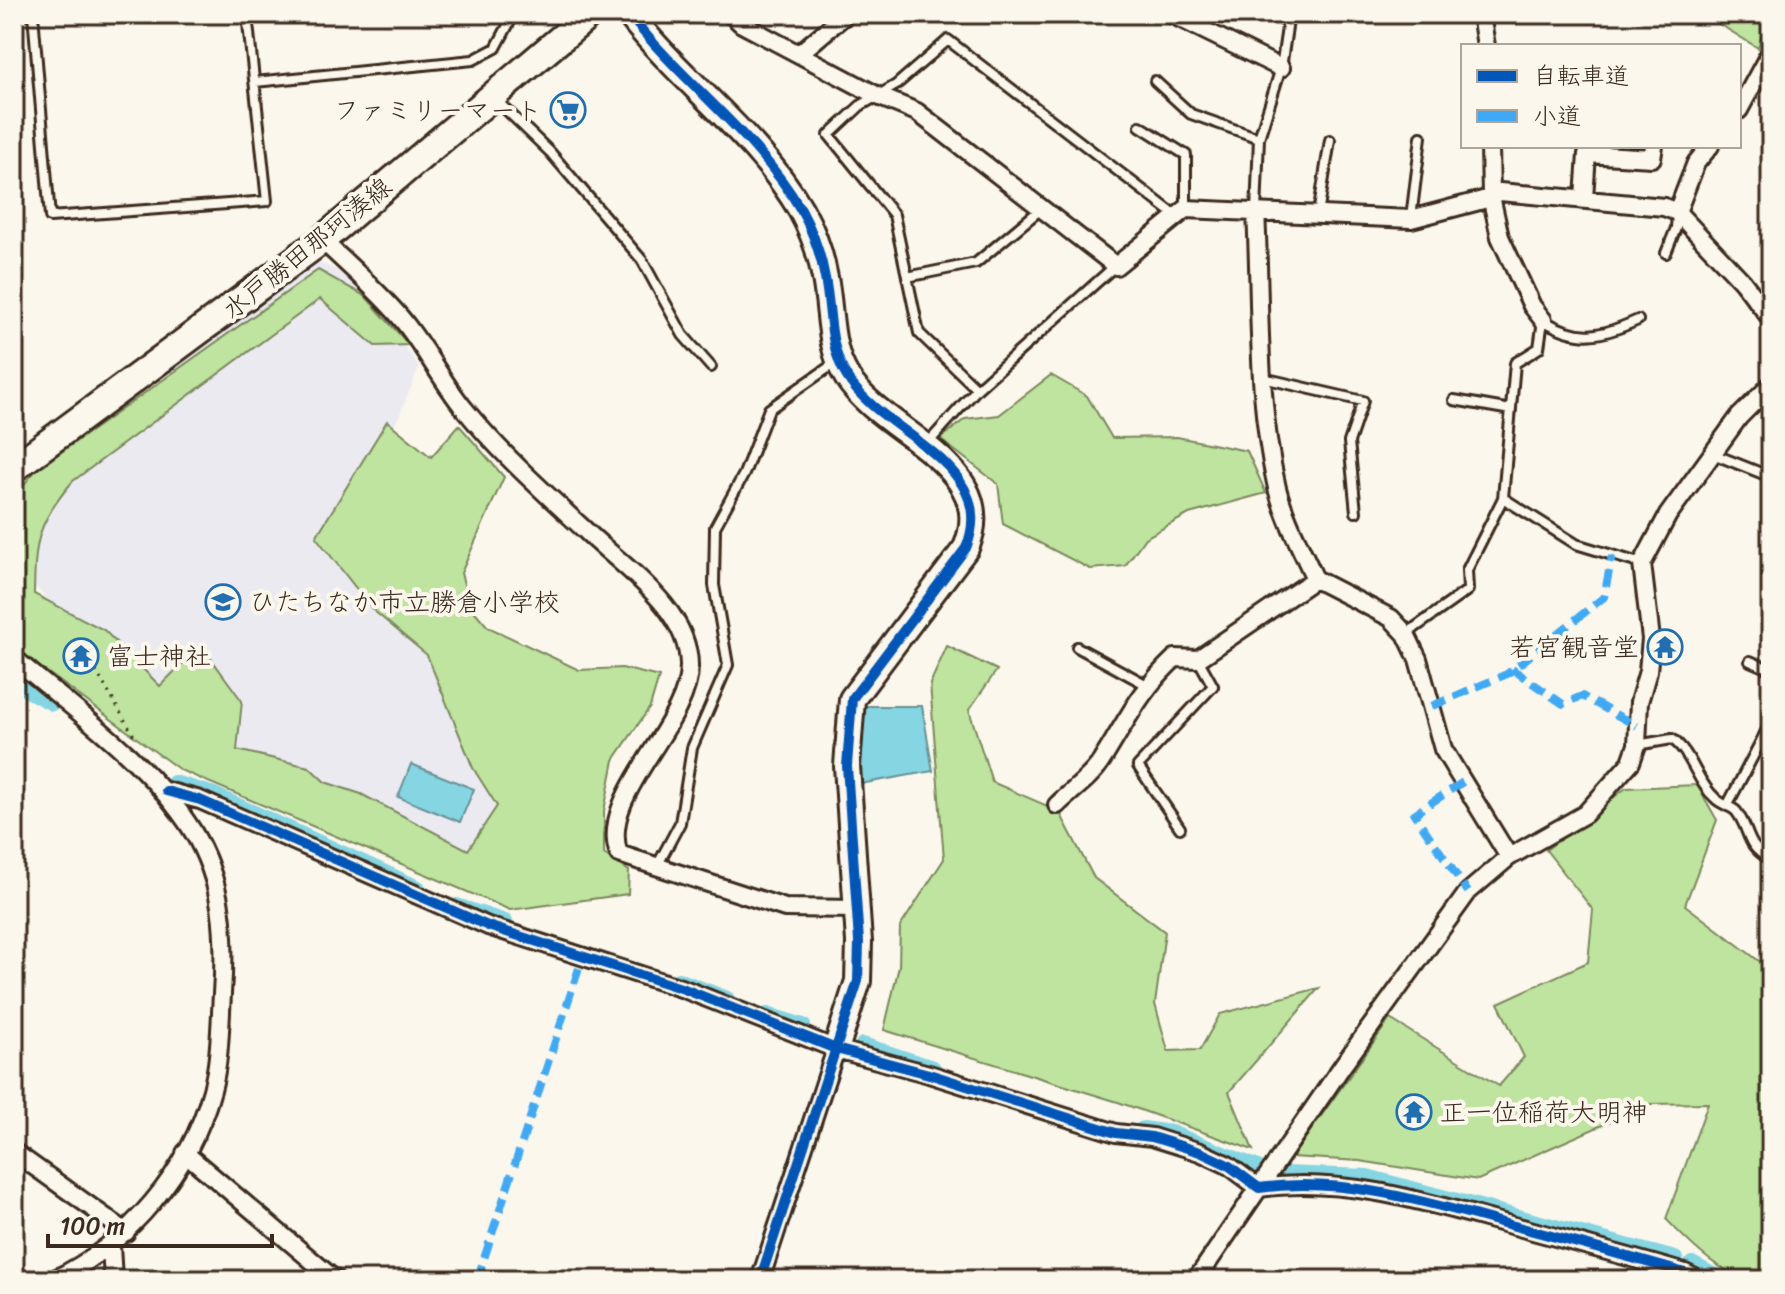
<svg xmlns="http://www.w3.org/2000/svg" width="1785" height="1294" font-family="Sriracha,'Klee One',sans-serif">
	<rect width="100%" height="100%" fill="#fbf7ec"/>
	<filter id="ink" filterUnits="userSpaceOnUse"><feTurbulence type="fractalNoise" baseFrequency=".0125" numOctaves="2"/><feDisplacementMap in="SourceGraphic" scale="16" xChannelSelector="R" yChannelSelector="G"/><feConvolveMatrix kernelMatrix="1 2 1 2 8 2 1 2 1" color-interpolation-filters="sRGB"/></filter>
	<g filter="url(#ink)">
		<path fill="#ebeaf1" d="M315,261L342,272L384,317L419,367L398,419L333,537L435,641L513,795L459,879L148,710L14,563V493Z"/>
		<path fill="#bee49f" stroke="#7c875e" stroke-width="2" d="M1703,14H1768L1758,48Z
			M318,270L365,296L409,345L375,346L320,299L73,481C37,523 35,540 34,594L104,630L160,686L201,645L242,701L237,750L309,767L325,782L361,794L468,850L497,806L473,768L427,655L373,610L316,537L387,421L431,457L459,425L504,477L461,573L470,606L488,627L579,670L622,668L659,677L650,707L614,760L604,811V854L629,871L628,894L510,910L180,770L20,652L14,642V496L36,470Z
			M1051,375L1087,396L1112,438L1177,437L1247,451L1266,493L1189,514L1145,538L1125,566L1090,569L1003,524L998,484L940,439L965,419L999,415Z
			M947,646L997,670L969,710L992,782L1059,811L1094,878L1165,932L1155,1004L1168,1051L1200,1050L1220,1014L1319,988L1229,1092L1253,1150L1118,1102L884,1030L899,966L900,927L944,859L930,684Z
			M1697,785L1717,820L1685,905L1771,970V1276C1731,1289 1691,1245 1666,1219L1708,1103L1650,1104L1478,1180L1360,1161L1292,1157L1390,1019L1499,1086L1524,1057L1498,1003L1588,962L1593,910L1546,850L1626,788Z"/>
		<path fill="#85d5e2" stroke="#679194" stroke-width="2" d="M860,706H922L933,771L860,784Z
			M411,764L474,789L460,822L398,797Z"/>
		<g fill="none" stroke-linecap="round" stroke-linejoin="round">
			<path stroke="#85d5e2" stroke-width="16" d="M14,683L52,703
				M174,783L214,795L418,888
				M457,906L505,922
				M678,980L727,999
				M767,1015L803,1026
				M863,1045L933,1068
				M1143,1129L1171,1133L1258,1168
				M1283,1174L1367,1177L1675,1259
				M1692,1264L1722,1280"/>
			<defs>
				<path id="lane" d="M33,14L50,217L267,201L247,14
					M1273,14L1286,22
					M1763,68L1771,82
					M1155,81L1191,114L1259,138
					M255,82L473,60L496,48L514,14
					M495,99L550,152L642,260L683,335L711,367
					M1140,126L1186,155V209
					M1256,212L1259,138L1281,68L1289,14
					M1318,215L1330,140
					M1411,218L1421,137
					M1666,253L1676,228L1677,213
					M907,277L976,263L1041,209
					M1263,378L1363,401L1349,442L1356,512
					M977,389L919,333L894,215L829,135L860,106L896,85L948,40L1175,215
					M1454,400L1511,410
					M928,443L977,389L1115,266
					M1713,454L1771,477
					M1503,498L1576,544L1642,564
					M1406,634L1468,590L1467,570L1503,498L1515,363L1539,348L1543,320C1579,342 1601,337 1638,320
					M1077,647L1147,685
					M1750,661L1771,670
					M1637,745L1672,739C1692,753 1696,781 1715,798C1720,804 1731,806 1736,811C1752,832 1743,844 1771,860
					M1727,806L1771,722
					M1180,828L1138,766L1213,686L1198,659
					M656,868L680,823L692,748L728,665L714,585L715,527L744,474L769,409L838,361"/>
				<path id="street" d="M731,14L742,24L878,96L917,112L1116,266L1186,209L1411,219L1483,200L1500,192L1664,207L1677,212L1742,281L1771,319
					M1171,14L1281,68
					M1481,14L1486,46
					M801,52L846,14
					M1739,110L1771,51
					M1490,146L1491,196L1500,237L1532,306L1543,320
					M1584,198L1587,154L1652,158L1654,146
					M1256,212C1261,304 1256,398 1277,488C1285,519 1302,550 1315,579
					M1677,212L1696,163L1710,146
					M322,240C348,265 376,289 400,317C423,344 440,378 462,406C499,452 543,491 586,531C623,567 690,609 689,667C689,726 597,796 619,854L785,908L857,909
					M14,658C75,711 149,762 192,830C224,882 226,936 222,994C220,1026 220,1060 212,1090C190,1171 128,1245 53,1280
					M166,791L200,800L488,926L684,989L836,1049L929,1074L1116,1133L1152,1137L1200,1152L1228,1165L1259,1188C1343,1176 1426,1202 1507,1224C1567,1240 1626,1256 1685,1273L1699,1280
					M1057,805C1071,791 1092,777 1102,760C1128,719 1138,693 1175,658L1198,659L1315,579L1391,618L1406,634L1418,659L1443,749L1509,857
					M14,1152L126,1232
					M185,1153L335,1280
					M111,1246L113,1280
					M760,1280L836,1049
					M1196,1280L1343,1065L1468,892L1509,857L1585,814L1631,762L1637,745L1639,702L1648,671L1651,639L1642,564L1668,515L1739,417L1771,385"/>
				<path id="secondary" d="M629,14C681,82 757,134 801,210C812,230 821,255 825,278C832,313 828,346 847,377C882,434 1001,464 966,548L852,699L847,766L859,942L858,981L836,1049"/>
				<path id="primary" d="M14,468L322,240L590,14"/>
			</defs>
			<use href="#lane" stroke="#3b2a1e" stroke-width="14"/>
			<use href="#street" stroke="#3b2a1e" stroke-width="22"/>
			<use href="#secondary" stroke="#3b2a1e" stroke-width="30"/>
			<use href="#primary" stroke="#3b2a1e" stroke-width="32"/>
			<path stroke="#3b2a1e" stroke-width="3" stroke-dasharray="2 6" stroke-linecap="butt" d="M96,671L136,739"/>
			<use href="#lane" stroke="#fbf7ec" stroke-width="8"/>
			<use href="#street" stroke="#fbf7ec" stroke-width="16"/>
			<use href="#secondary" stroke="#fbf7ec" stroke-width="24"/>
			<use href="#primary" stroke="#fbf7ec" stroke-width="26"/>
			<path stroke="#3fa9f5" stroke-width="8" stroke-dasharray="16 8" stroke-linecap="butt" d="M1512,669L1563,704L1582,696L1637,726
				M1432,706L1507,674L1604,597L1612,556
				M1463,782L1414,814L1468,892
				M477,1280L582,959"/>
			<defs>
				<path id="cycleway" d="M629,14C681,82 757,134 801,210C812,230 821,255 825,278C832,313 828,346 847,377C882,434 1001,464 966,548L852,699L847,766L859,942L858,981L760,1280
					M166,791L200,800L488,926L684,989L836,1049L929,1074L1116,1133L1152,1137L1200,1152L1228,1165L1259,1188C1343,1176 1426,1202 1507,1224C1567,1240 1626,1256 1685,1273L1699,1280"/>
			</defs>
			<use href="#cycleway" stroke="#fbf7ec" stroke-width="15"/>
			<use href="#cycleway" stroke="#0057b8" stroke-width="10"/>
		</g>
	</g>
	<defs>
		<symbol id="supermarket-ring" viewBox="-11 -11 22 22"><circle r="9.5" fill="#fbf7ec" stroke="#1f6fb2" stroke-width="1.5"/><path d="M-6-5.5h2.5l.6 2H6L4.5 2H-2.5L-4.4-4H-6ZM-1.5 3.2a1.3 1.3 0 1 0 .1 0ZM3 3.2a1.3 1.3 0 1 0 .1 0Z" fill="#1f6fb2"/></symbol>
		<symbol id="school-ring" viewBox="-11 -11 22 22"><circle r="9.5" fill="#fbf7ec" stroke="#1f6fb2" stroke-width="1.5"/><path d="M0-5L7-2L0 1L-7-2ZM-4 1L0 2.5L4 1V4Q0 6-4 4Z" fill="#1f6fb2"/></symbol>
		<symbol id="temple-ring" viewBox="-11 -11 22 22"><circle r="9.5" fill="#fbf7ec" stroke="#1f6fb2" stroke-width="1.5"/><path d="M0-6L5-2H3V0L6.5 2.5H4V6H1.5V3h-3V6H-4V2.5H-6.5L-3 0V-2H-5Z" fill="#1f6fb2"/></symbol>
	</defs>
	<g fill-rule="evenodd">
		<use href="#supermarket-ring" x="548" y="90" width="40" height="40"/>
		<use href="#school-ring" x="203" y="582" width="40" height="40"/>
		<use href="#temple-ring" x="1645" y="627" width="40" height="40"/>
		<use href="#temple-ring" x="61" y="636" width="40" height="40"/>
		<use href="#temple-ring" x="1394" y="1092" width="40" height="40"/>
	</g>
	<g text-anchor="middle" stroke-width="8" stroke-linejoin="round" paint-order="stroke">
		<g font-size="26" fill="#3b2a1e" stroke="#fbf7ec" text-anchor="start">
			<text x="542" y="119" text-anchor="end">ファミリーマート</text>
			<text x="249" y="611">ひたちなか市立勝倉小学校</text>
			<text x="1639" y="656" text-anchor="end">若宮観音堂</text>
			<text x="107" y="665">富士神社</text>
			<text x="1440" y="1121">正一位稲荷大明神</text>
		</g>
		<g font-size="26" fill="#3b2a1e" stroke="#fbf7ec">
			<text transform="translate(307 248) rotate(-39)" y="9">水戸勝田那珂湊線</text>
		</g>
	</g>
	<rect width="1785" height="1294" fill="none" stroke="#fbf7ec" stroke-width="48"/>
	<rect x="24" y="24" width="1737" height="1246" fill="none" stroke="#3b2a1e" stroke-width="3" filter="url(#ink)"/>
	<rect x="1461" y="44" width="280" height="104" fill="#fbf7ec" stroke="#aea59a" stroke-width="2"/>
	<rect x="1477" y="70" width="40" height="12" fill="#0057b8" stroke="#aea59a" stroke-width="2"/>
	<text x="1533" y="84" font-size="24" fill="#3b2a1e">自転車道</text>
	<rect x="1477" y="110" width="40" height="12" fill="#3fa9f5" stroke="#aea59a" stroke-width="2"/>
	<text x="1533" y="124" font-size="24" fill="#3b2a1e">小道</text>
	<path d="M48 1234v12h224v-12" fill="none" stroke="#3b2a1e" stroke-width="4"/>
	<text x="60" y="1234" font-size="24" fill="#3b2a1e" stroke="#fbf7ec" stroke-width="6" paint-order="stroke">100 m</text>
</svg>
